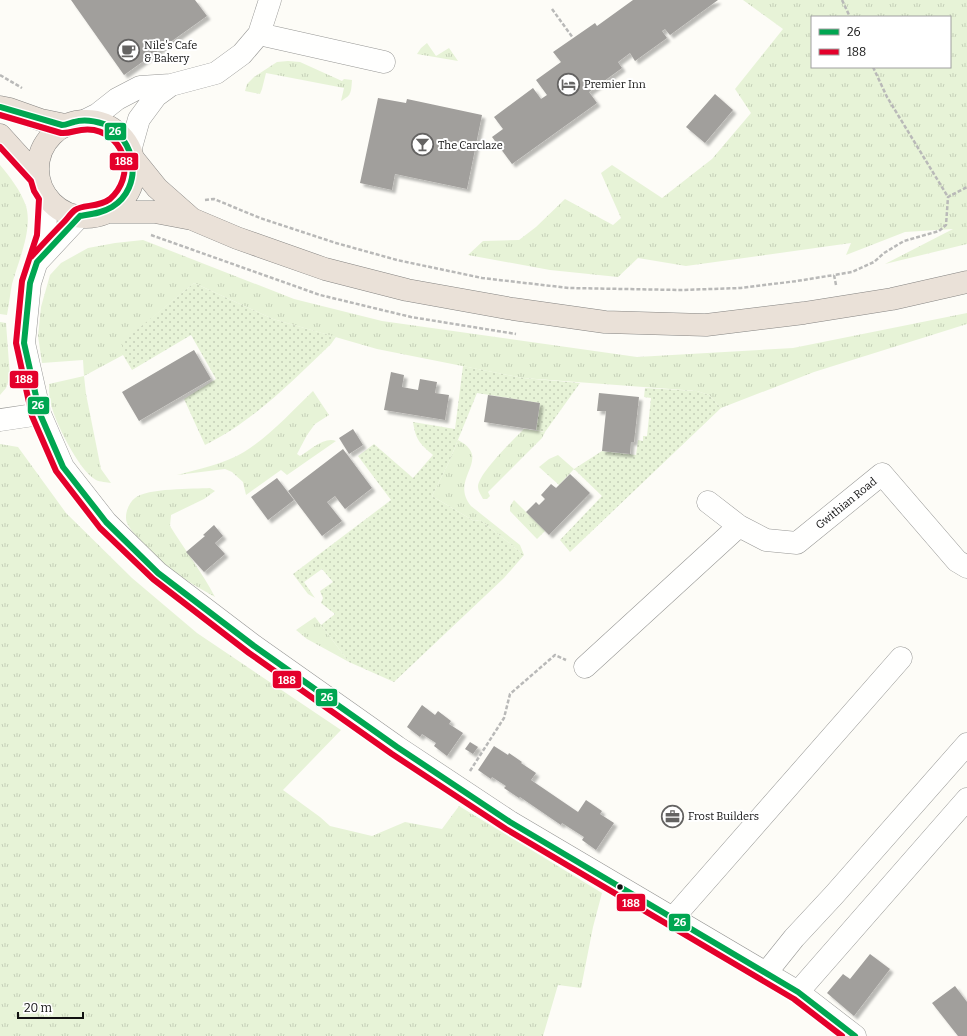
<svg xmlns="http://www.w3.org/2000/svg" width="967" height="1036" font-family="Bitter,serif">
	<defs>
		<pattern id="grass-tufts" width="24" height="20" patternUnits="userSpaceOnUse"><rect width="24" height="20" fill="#e7f3d7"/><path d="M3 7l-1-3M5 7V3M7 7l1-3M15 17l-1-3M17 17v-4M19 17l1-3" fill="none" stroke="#c5cfb8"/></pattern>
		<pattern id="garden-dots" width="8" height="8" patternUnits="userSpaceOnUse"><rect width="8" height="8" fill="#e7f3d7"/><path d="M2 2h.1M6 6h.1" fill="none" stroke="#c5cfb8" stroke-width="1.8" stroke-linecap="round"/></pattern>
		<filter id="shadow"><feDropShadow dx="3.5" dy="3.5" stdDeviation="1" flood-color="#0004"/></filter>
	</defs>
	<rect width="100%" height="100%" fill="#fdfcf7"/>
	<path fill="url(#grass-tufts)" fill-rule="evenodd" d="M743,0H967V244L885,264L953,229L905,232L846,255L851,243L686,266L638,258L618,277L550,270L468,255L483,241L519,240L536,227L565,199L613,225L621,218L601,173L612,165L662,198L712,159L751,113L735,89L783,29ZM812,17H950V67H812Z
		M427,43L436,56L449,48L458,61L417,54L421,48Z
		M288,61L300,62L342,81L344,79L352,80C351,92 352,95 341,101L344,88L266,73L262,89L260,94L245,91L247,84L254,77L277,62Z
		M0,165C10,177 21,191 26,206C33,230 18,262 12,284C10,294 9,305 7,315L0,314Z
		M143,240L294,299L382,321L637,357L793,348L967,313V324L814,372L721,408L709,395L697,391L523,378L377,349L273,319L194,283L123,342V355L84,376L86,394L101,469L111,483C107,482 100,482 96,480C79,471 53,419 50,400C49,395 49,389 49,384L84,376L83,360L42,363L38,336L41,307L50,275L61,263L88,248L115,243Z
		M0,322L6,323L10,377L6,388L0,395Z
		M313,391L329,415L315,424L307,435L297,454L300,456C310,450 325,436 336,441L287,475L281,470L246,495L243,482L232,472L225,469L177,475C199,469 224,464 244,452C270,436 291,412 313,391Z
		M524,429L545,432L542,438L488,492L490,496L487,499H483C481,495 478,491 478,487C478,474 513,440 524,429Z
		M458,440C494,459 448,478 471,506L520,545L524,555L480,520L474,521L432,496L449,462Z
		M0,444L18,447L66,513L132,578L197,633L341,730L283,790L320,817L330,826L372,836L405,822L442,829L459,806L602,893L593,927L581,988L558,985L543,1036H0Z
		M558,455L574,469L559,485L539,467L549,459Z
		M210,488L215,491L204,499L171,515L170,526C185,550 202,572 215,597C203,590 190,583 178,575C167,567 131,534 127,523C124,516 128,503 135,498C147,488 193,489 210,488Z
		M514,500L545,531L537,539L510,511V506Z
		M315,617L349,662L307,639L296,630Z"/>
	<path fill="url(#garden-dots)" d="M194,283L273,319L336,337L331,344C292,381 254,421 205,445L184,399L216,379L191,335L132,370L123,355L122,342Z
		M463,366L523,378L580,383L545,432L536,430L540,403L477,393L449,462L432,496L474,521L480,520L524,555L504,578L394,682L349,662L321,625L335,614L321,603L323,598L320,591L333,582L322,569L304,582L315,598L308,594L293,574L391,500L358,456L374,444L413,478L433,455C419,443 416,440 413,422L455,429Z
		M645,388L697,391L709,395L721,408L570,552L560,540L602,496L574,469L602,451L636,455L638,440L643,441V436H647L651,398L644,397Z"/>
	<path fill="#a19f9c" filter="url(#shadow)" d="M71,0H195L207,16L124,75Z
		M633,0H718L670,35L665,29L662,31L667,38L635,61L630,53L618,62L622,68L589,92L597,103L512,164L492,137L503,129L494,117L533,88L541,99L547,95L536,80L561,62L553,52L595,23L597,26Z
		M715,94L733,110L705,143L686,127Z
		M378,98L406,103L407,99L482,115L467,189L395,174L392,190L360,183Z
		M194,350L211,379L139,421L122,392Z
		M391,372L404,375L402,387L418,390L420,379L437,382L435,393L449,395L445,420L384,410Z
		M599,393L639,397L634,442H631L630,454L602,451L606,411H597Z
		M488,395L540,403L536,430L484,422Z
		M353,429L363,445L349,454L339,438Z
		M343,449L372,488L345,509L335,496L327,502L342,521L322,536L288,491Z
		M570,474L590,493L549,535L526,512L536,502L539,505L545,499L541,495L551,484L556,488Z
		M277,478L294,500L268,520L251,497Z
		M214,525L223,536L215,543L225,554L204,572L186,552L205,536L203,535Z
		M422,705L435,715L438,711L451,721L449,724L463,733L447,756L434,746L436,743L422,734L420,737L407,727Z
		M470,742L478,747L473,754L465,749Z
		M494,746L508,755L509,753L522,762L521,763L536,773L531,780L578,812L586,800L602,811L600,814L614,823L596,850L582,840L584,837L562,823L561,825L520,797L519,798L504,788L506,786L492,777L491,779L478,770Z
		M870,954L890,969L854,1016L827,993L843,974L850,979Z
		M955,986L967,1002V1036H958L932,1003Z"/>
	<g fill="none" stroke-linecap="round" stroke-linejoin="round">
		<defs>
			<path id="minor" d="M259,34L384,62
				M84,121L98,114L117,99L140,87L171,85L216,73L242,54L259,34L270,0
				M130,151L139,119L156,96L171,85
				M47,197L45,236L30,283L24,343L40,414L63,467L106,522L158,573L254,646L397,747L510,822L798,992L855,1036
				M39,260L80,216
				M0,420L40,414
				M708,502L739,526L766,540L797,543L882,474L957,561L967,567
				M585,667L739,526
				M673,918L901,658
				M766,973L794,938L834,895L967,744
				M798,992L967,799"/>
			<path id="highway" d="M0,107L10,109L41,120L65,125
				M38 169a48 48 0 1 1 96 0a48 48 0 1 1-96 0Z
				M0,135L38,177
				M132,157L157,188L191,218
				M105,212H155L192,219L237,238L325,269L407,290L513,309L605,322L706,325L804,313L892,299L967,282"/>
		</defs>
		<use href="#minor" stroke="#979795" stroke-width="23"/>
		<use href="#highway" stroke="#858482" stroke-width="23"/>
		<path stroke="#b9b9b8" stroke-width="2.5" stroke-dasharray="4 2" stroke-linecap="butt" d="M842,0L850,17
			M552,9L573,38
			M873,67L887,97L948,197
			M0,75L22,88
			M205,200L214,199L260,218L336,243L397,260L482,278L569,288L681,290L741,288L797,281L834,275
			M151,235L320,295L411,317L516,334
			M836,285L834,275L852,272L874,262L884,253L904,241L939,231L946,225L948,197L967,187
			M470,771L504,718L510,694L555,655L566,660"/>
		<use href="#minor" stroke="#fffffe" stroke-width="22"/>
		<use href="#highway" stroke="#eae1d8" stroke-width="22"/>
		<defs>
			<path id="bus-1" d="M0,107L62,125C67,125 69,123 74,122C83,119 95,121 104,124C137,139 144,187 112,207C102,213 92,214 80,216
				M80,216L37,262L30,283L24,343L40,414L63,467L106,522L158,573L254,646L397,747L510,822L798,992L855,1036"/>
			<path id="bus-2" d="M0,115L61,133C73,134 79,127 94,130C127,137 135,177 110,199C98,208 83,204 75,210C71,213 67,219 63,223C52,234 42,245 31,257
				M0,147L31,181L34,191L39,199L37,235L22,281L16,343L32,416L56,471L100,528L153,579L249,653L392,754L506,829L794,999L842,1036"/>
		</defs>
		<use href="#bus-1" stroke="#fff" stroke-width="9"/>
		<use href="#bus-2" stroke="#fff" stroke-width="9"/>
		<use href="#bus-1" stroke="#00a651" stroke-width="6"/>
		<use href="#bus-2" stroke="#e4002b" stroke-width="6"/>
	</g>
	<defs>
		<symbol id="cafe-ring" viewBox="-11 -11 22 22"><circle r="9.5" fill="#fff" stroke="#646362" stroke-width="1.5"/><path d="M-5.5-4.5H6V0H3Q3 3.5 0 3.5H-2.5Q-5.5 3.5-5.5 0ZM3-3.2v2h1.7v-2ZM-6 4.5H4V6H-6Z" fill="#646362"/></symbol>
		<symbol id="hotel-ring" viewBox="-11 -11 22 22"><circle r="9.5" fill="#fff" stroke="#646362" stroke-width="1.5"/><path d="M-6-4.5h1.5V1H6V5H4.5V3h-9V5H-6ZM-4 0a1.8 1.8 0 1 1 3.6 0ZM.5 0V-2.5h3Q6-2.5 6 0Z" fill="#646362"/></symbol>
		<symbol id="bar-ring" viewBox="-11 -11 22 22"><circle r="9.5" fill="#fff" stroke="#646362" stroke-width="1.5"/><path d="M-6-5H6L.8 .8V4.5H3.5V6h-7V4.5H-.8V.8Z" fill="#646362"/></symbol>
		<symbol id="office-ring" viewBox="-11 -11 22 22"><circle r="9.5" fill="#fff" stroke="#646362" stroke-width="1.5"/><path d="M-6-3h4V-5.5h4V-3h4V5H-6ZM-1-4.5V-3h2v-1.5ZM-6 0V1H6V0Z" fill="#646362"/></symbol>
	</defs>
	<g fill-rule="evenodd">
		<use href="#cafe-ring" x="116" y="38" width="25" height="25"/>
		<use href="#hotel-ring" x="556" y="72" width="25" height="25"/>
		<use href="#bar-ring" x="410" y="132" width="25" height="25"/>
		<use href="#office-ring" x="660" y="804" width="25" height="25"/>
	</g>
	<circle fill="#111" stroke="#fff" stroke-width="1.5" cx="620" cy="887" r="3.5"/>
	<g text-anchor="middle" stroke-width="4" stroke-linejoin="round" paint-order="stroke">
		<g font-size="11" fill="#111" stroke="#fff" text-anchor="start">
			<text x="144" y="49">Nile's Cafe<tspan x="144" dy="13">&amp; Bakery</tspan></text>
			<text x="584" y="88">Premier Inn</text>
			<text x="438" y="149">The Carclaze</text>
			<text x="688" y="820">Frost Builders</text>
		</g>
		<g font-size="11" fill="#111" stroke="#fff">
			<text transform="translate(846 503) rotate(-39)" y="4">Gwithian Road</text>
		</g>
	</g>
	<g stroke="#fff" stroke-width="1.5">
		<rect x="104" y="122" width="23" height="19" rx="4" fill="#00a651"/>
		<rect x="109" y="152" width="30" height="19" rx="4" fill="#e4002b"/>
		<rect x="9" y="370" width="30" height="19" rx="4" fill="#e4002b"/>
		<rect x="27" y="396" width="23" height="19" rx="4" fill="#00a651"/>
		<rect x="272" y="670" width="30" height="19" rx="4" fill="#e4002b"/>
		<rect x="315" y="688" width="23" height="19" rx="4" fill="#00a651"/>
		<rect x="616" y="893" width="30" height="19" rx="4" fill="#e4002b"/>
		<rect x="668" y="913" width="23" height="19" rx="4" fill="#00a651"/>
	</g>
	<g font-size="11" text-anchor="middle" font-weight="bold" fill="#fff">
		<text x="115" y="135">26</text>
		<text x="124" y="165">188</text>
		<text x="24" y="383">188</text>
		<text x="38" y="409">26</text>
		<text x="287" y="684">188</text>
		<text x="327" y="701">26</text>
		<text x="631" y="907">188</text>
		<text x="680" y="926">26</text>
	</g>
	<rect x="811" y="16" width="140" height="52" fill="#ffffff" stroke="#a0a0a0"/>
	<rect x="819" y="29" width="20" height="6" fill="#00a651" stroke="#a0a0a0"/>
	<text x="847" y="36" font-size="12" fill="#111111">26</text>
	<rect x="819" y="49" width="20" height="6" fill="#e4002b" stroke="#a0a0a0"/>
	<text x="847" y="56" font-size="12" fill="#111111">188</text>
	<path d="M18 1012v6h65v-6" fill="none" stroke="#111111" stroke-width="2"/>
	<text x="24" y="1012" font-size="12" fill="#111111" stroke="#ffffff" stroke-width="3" paint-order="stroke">20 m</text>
</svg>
